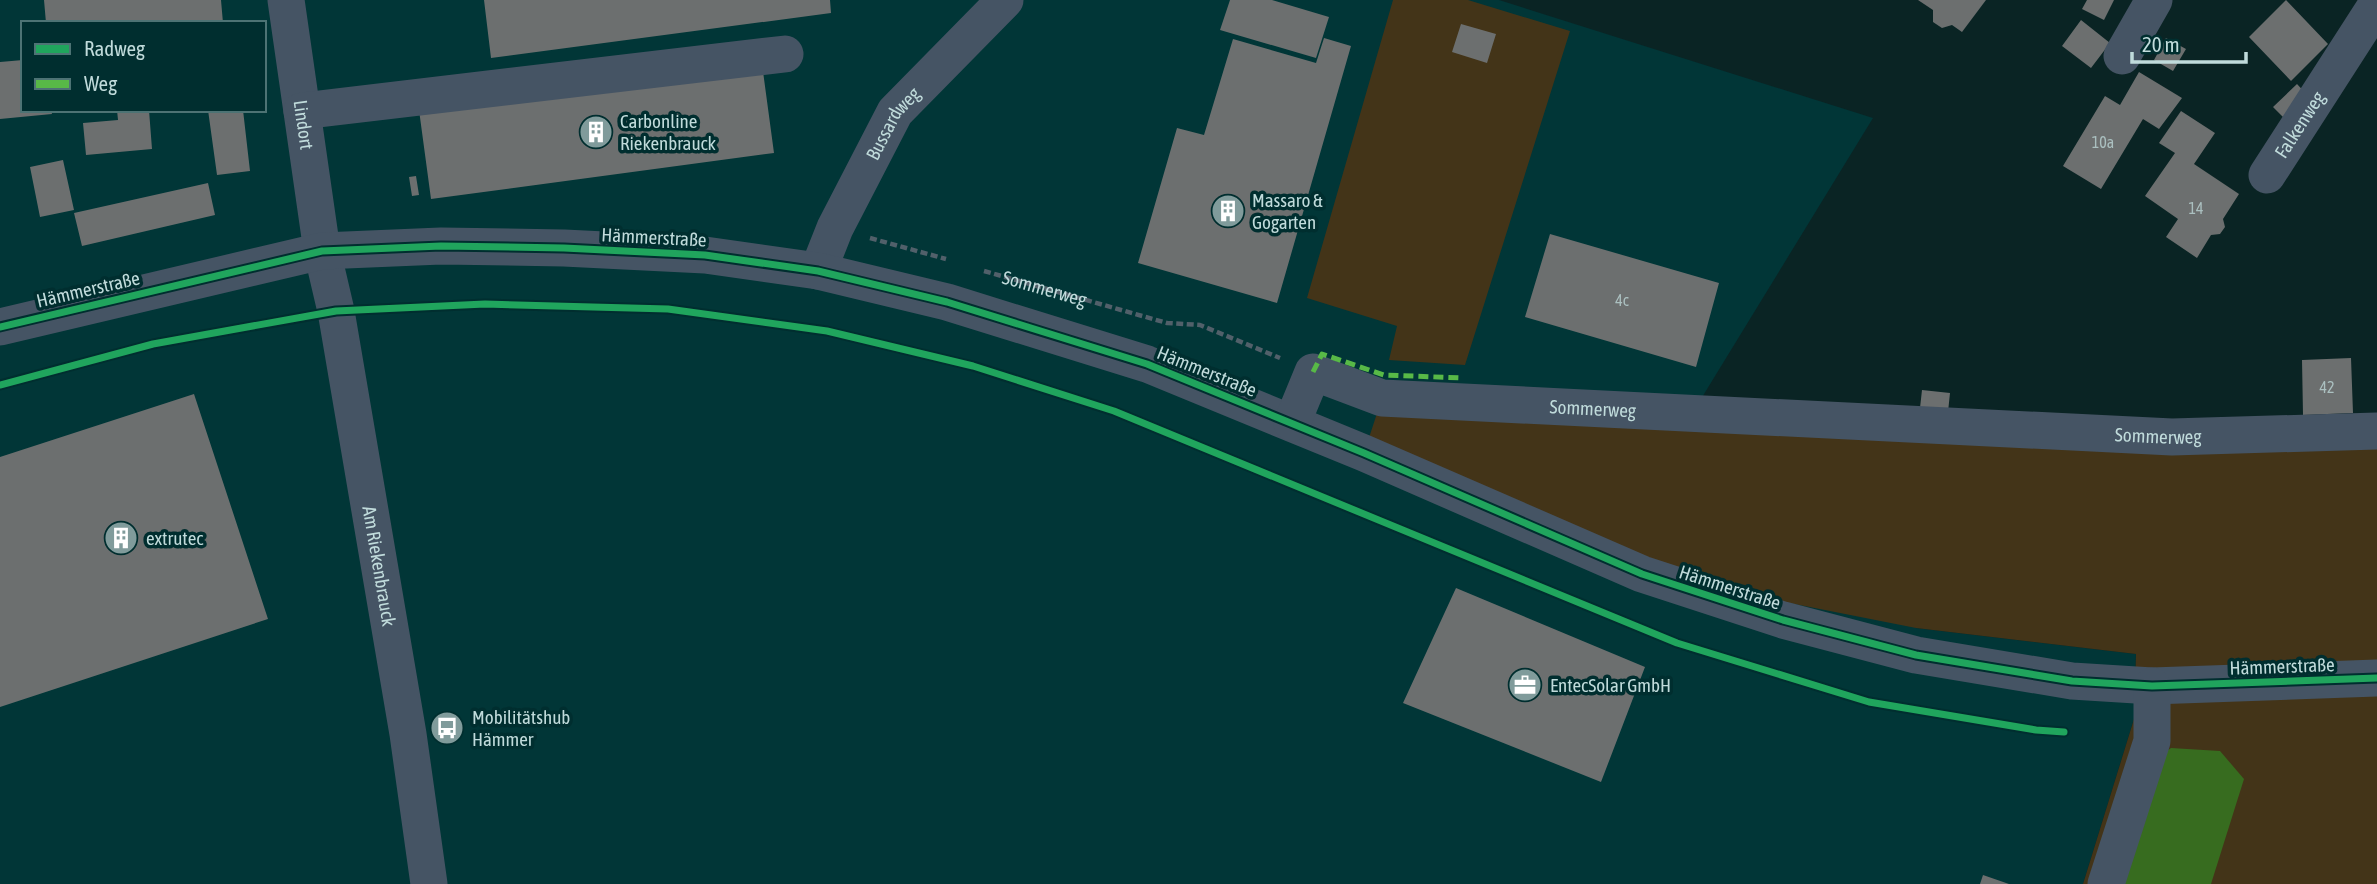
<svg xmlns="http://www.w3.org/2000/svg" width="2377" height="884" font-family="'Asap Condensed',sans-serif">
	<rect width="100%" height="100%" fill="#0a2424"/>
	<path fill="#013637" fill-rule="evenodd" d="M0,0H1499L1873,118L1693,412L1916,628L2136,654L2134,719L2083,884H0ZM23,23H264V110H23Z"/>
	<path fill="#433418" d="M1393,0H1468L1570,31L1465,365L1389,360L1397,326L1307,298Z
		M1382,398L2377,429V884H2083L2134,719L2136,654L1916,628L1642,574L1364,453Z"/>
	<path fill="#376c1f" d="M2171,748L2220,751L2244,779L2211,884H2118L2157,758Z"/>
	<path fill="#6c6f6f" d="M44,0H221L223,23H46Z
		M484,0H830L831,13L491,58Z
		M1230,0H1272L1329,17L1316,58L1220,30Z
		M1918,0H1986L1962,32L1952,25L1942,28L1933,22V10Z
		M2087,0H2114L2104,20L2082,9Z
		M2286,0L2328,44L2291,81L2249,37Z
		M2081,20L2110,43L2091,68L2062,46Z
		M1461,24L1496,34L1487,63L1452,52Z
		M1324,38L1351,46L1277,303L1138,263L1177,128L1204,135L1233,39L1316,63Z
		M2166,38L2186,49L2173,71L2154,60Z
		M23,60V110H51L52,114L0,119V62Z
		M762,64L774,153L431,199L419,110Z
		M2139,72L2182,98L2159,129L2143,119L2101,189L2063,166L2105,96L2120,105Z
		M2297,84L2309,97L2285,119L2273,107Z
		M117,110H149L152,149L86,155L83,123L118,120Z
		M208,110H243L250,171L217,175Z
		M2181,111L2215,133L2194,164L2239,194L2223,219L2225,227L2220,234L2211,235L2197,258L2166,237L2178,219L2145,196L2175,153L2159,143Z
		M63,160L74,210L40,217L30,167Z
		M416,176L419,195L412,196L409,177Z
		M208,183L215,215L82,246L74,213Z
		M1550,234L1719,283L1696,367L1525,317Z
		M2351,358L2353,413L2303,415L2302,360Z
		M1922,390L1950,393L1948,412L1920,408Z
		M194,394L268,619L0,707V457Z
		M1456,588L1645,667L1601,782L1403,703Z
		M1983,875L2009,884H1980Z"/>
	<g fill="none" stroke-linecap="round" stroke-linejoin="round">
		<g stroke="#51606a" stroke-width="4.5" stroke-dasharray="7 3.5" stroke-linecap="butt">
			<path d="M870,238L946,259"/>
			<path id="s1" d="M984,271L1167,323L1200,325L1280,358"/>
		</g>
		<g stroke="#455464" stroke-width="37">
			<path id="s2" d="M286,0L322,251L336,311L408,734L429,884"/>
			<path d="M2122,56L2154,0"/>
			<path d="M302,111L785,54"/>
			<path id="s3" d="M2267,175L2377,4"/>
			<path id="s4" d="M818,271L835,228L895,112L1005,0"/>
			<path d="M0,327L322,251L441,246L564,248L705,255L818,271L947,302L1147,364L1364,453L1642,574L1783,620L1916,655L2072,681L2152,686L2377,678"/>
			<path id="s5" d="M1292,423L1313,372L1382,398L2172,437L2377,431"/>
			<path d="M2106,884L2152,741V686"/>
		</g>
		<path stroke="#58b947" stroke-width="5" stroke-dasharray="10 5" stroke-linecap="butt" d="M1313,372L1322,354L1384,375L1463,378"/>
		<defs>
			<path id="cycleway" d="M0,327L322,251L441,246L564,248L705,255L818,271L947,302L1147,364L1364,453L1642,574L1783,620L1916,655L2072,681L2152,686L2377,678
				M0,385L153,344L336,311L485,304L668,309L827,331L973,366L1114,411L1677,643L1869,702L2036,730L2064,732"/>
		</defs>
		<use href="#cycleway" stroke="#002e2f" stroke-width="11"/>
		<use href="#cycleway" stroke="#20a55d" stroke-width="7"/>
	</g>
	<defs>
		<symbol id="building-disc" viewBox="-11 -11 22 22"><circle r="9.5" fill="#809b9b" stroke="#002e2f"/><path d="M-4-6H4V6H1V3H-1V6H-4ZM-2.5-4.3h1.7v1.8h-1.7ZM.8-4.3h1.7v1.8H.8ZM-2.5-1h1.7V.8h-1.7ZM.8-1h1.7V.8H.8Z" fill="#fff"/></symbol>
		<symbol id="office-disc" viewBox="-11 -11 22 22"><circle r="9.5" fill="#809b9b" stroke="#002e2f"/><path d="M-6-3h4V-5.5h4V-3h4V5H-6ZM-1-4.5V-3h2v-1.5ZM-6 0V1H6V0Z" fill="#fff"/></symbol>
		<symbol id="bus-disc" viewBox="-11 -11 22 22"><circle r="9.5" fill="#809b9b" stroke="#002e2f"/><path d="M-5-6H5V4H4V6H2V4H-2V6H-4V4H-5ZM-3.5-4V0h7V-4ZM-3.5 1.2v1.5H-2V1.2ZM2 1.2v1.5H3.5V1.2Z" fill="#fff"/></symbol>
	</defs>
	<g fill-rule="evenodd">
		<use href="#building-disc" x="577" y="113" width="38" height="38"/>
		<use href="#building-disc" x="1209" y="192" width="38" height="38"/>
		<use href="#building-disc" x="102" y="519" width="38" height="38"/>
		<use href="#office-disc" x="1506" y="666" width="38" height="38"/>
		<use href="#bus-disc" x="428" y="709" width="38" height="38"/>
	</g>
	<g text-anchor="middle" stroke-width="7" stroke-linejoin="round" paint-order="stroke">
		<g font-size="16" fill="#abc0c0">
			<text x="2103" y="148">10a</text>
			<text x="2196" y="214">14</text>
			<text x="1622" y="306">4c</text>
			<text x="2327" y="393">42</text>
		</g>
		<g font-size="19" fill="#c0dbdb" stroke="#002e2f" text-anchor="start">
			<text x="620" y="128">Carbonline<tspan x="620" dy="22">Riekenbrauck</tspan></text>
			<text x="1252" y="207">Massaro &amp;<tspan x="1252" dy="22">Gogarten</tspan></text>
			<text x="146" y="545">extrutec</text>
			<text x="1550" y="692">EntecSolar GmbH</text>
			<text x="472" y="724">Mobilitätshub<tspan x="472" dy="22">Hämmer</tspan></text>
		</g>
		<g font-size="19" fill="#c0dbdb" stroke="#002e2f">
			<text dy="7" stroke="none"><textPath href="#s4" startOffset="166">Bussardweg</textPath></text>
			<text dy="7" stroke="none"><textPath href="#s3" startOffset="60">Falkenweg</textPath></text>
			<text dy="7" stroke="none"><textPath href="#s2" startOffset="126">Lindort</textPath></text>
			<text transform="translate(654 237) rotate(3)" y="7">Hämmerstraße</text>
			<text dy="7" stroke="none"><textPath href="#s1" startOffset="63">Sommerweg</textPath></text>
			<text transform="translate(88 289) rotate(-13)" y="7">Hämmerstraße</text>
			<text transform="translate(1207 371) rotate(22)" y="7">Hämmerstraße</text>
			<text dy="7" stroke="none"><textPath href="#s5" startOffset="340">Sommerweg</textPath></text>
			<text dy="7" stroke="none"><textPath href="#s5" startOffset="906">Sommerweg</textPath></text>
			<text dy="7" stroke="none"><textPath href="#s2" startOffset="574">Am Riekenbrauck</textPath></text>
			<text transform="translate(1730 587) rotate(18)" y="7">Hämmerstraße</text>
			<text transform="translate(2282 666) rotate(-2)" y="7">Hämmerstraße</text>
		</g>
	</g>
	<rect x="21" y="21" width="245" height="91" fill="#002e2f" stroke="#4d7374" stroke-width="2"/>
	<rect x="35" y="44" width="35" height="10" fill="#20a55d" stroke="#4d7374" stroke-width="2"/>
	<text x="84" y="56" font-size="21" fill="#c0dbdb">Radweg</text>
	<rect x="35" y="79" width="35" height="10" fill="#58b947" stroke="#4d7374" stroke-width="2"/>
	<text x="84" y="91" font-size="21" fill="#c0dbdb">Weg</text>
	<path d="M2132 52v10h114v-10" fill="none" stroke="#c0dbdb" stroke-width="3.5"/>
	<text x="2142" y="52" font-size="21" fill="#c0dbdb" stroke="#002e2f" stroke-width="5" paint-order="stroke">20 m</text>
</svg>
